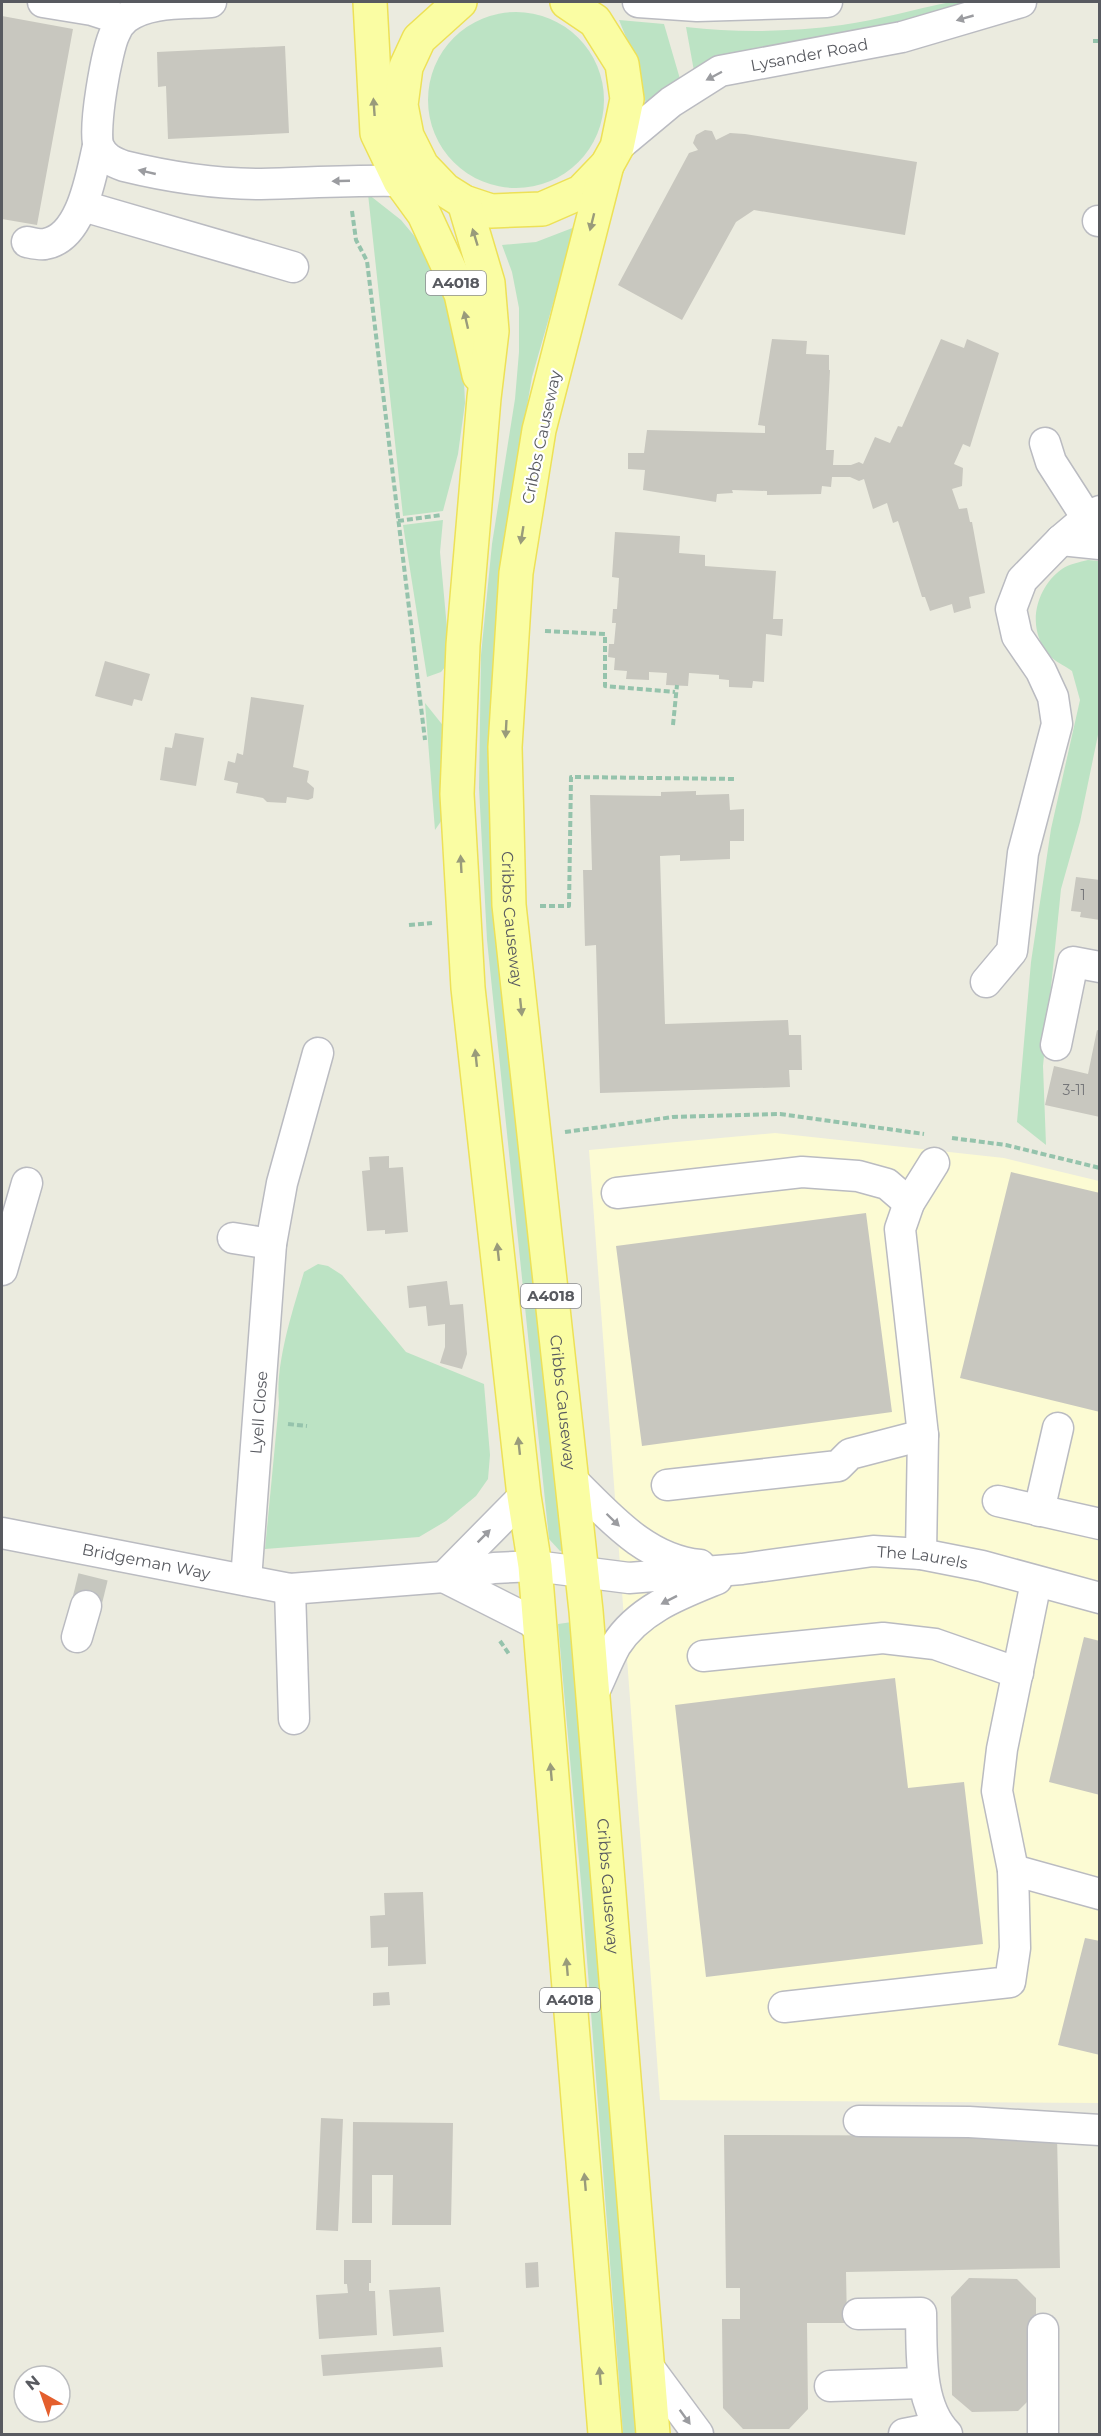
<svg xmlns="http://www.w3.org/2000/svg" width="1101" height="2436" font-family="Montserrat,sans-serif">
	<rect width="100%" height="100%" fill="#ebebdf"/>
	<path fill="#fcfbd3" d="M775,1133L1004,1158L1099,1181V2103L660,2100L589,1150Z"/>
	<path fill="#bce3c4" d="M951,2H982L955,10L852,33L756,48L726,55L694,71L686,27C739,33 790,32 842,25C879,20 915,9 951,2Z
		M428 100a88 88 0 1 1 176 0a88 88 0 1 1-176 0Z
		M619,20L664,24L680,79L646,104L636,62Z
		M368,194L401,220L426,250L462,337L465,403L458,454L443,511L403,516Z
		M575,227L532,377L511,500L503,579L566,1550L560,1551L549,1539L487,940L479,788L481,655L492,544L515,399L519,352V308L512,272L502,245L536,242Z
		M443,520L440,552L450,661L441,672L427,677L403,525Z
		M1088,560L1099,561V730L1080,822L1061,889L1043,1066L1046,1145L1017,1122L1031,962L1051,829L1080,700L1072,671C1065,666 1058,663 1052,658C1025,632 1034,589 1062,569C1069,564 1080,562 1088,560Z
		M425,703L445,728L446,814L435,830Z
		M318,1264L328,1266L342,1275L406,1352L484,1384L490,1455L488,1479L476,1496L446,1521L419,1537L265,1549L279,1403C275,1363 293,1310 304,1272Z
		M572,1622L638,2434H623L582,1894L558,1624Z"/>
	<path fill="#c8c7bf" d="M2,16L73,29L37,225L2,219Z
		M285,46L289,133L168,139L166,86L158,87L157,52Z
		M705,130L712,131L716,140L730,133L745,134L917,162L905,235L754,210L736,222L682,320L618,285L689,153L698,150L693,143L696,135Z
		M772,339L807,341L806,354L829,355V370H830L826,450H834L833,465H851L859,462L863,464L875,437L890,443L898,426L902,427L941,339L964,348L967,339L999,353L970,447L963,444L954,464L963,468L962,486L952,489L959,509L967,508L970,522H972L985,593L969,597L971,608L954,613L952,604L930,611L925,597H922L898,521L893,523L887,503L873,509L864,479L859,481L850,477H832L831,487L822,486L821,494L767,495V491L732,490L733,493L717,494L716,502L643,490L645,470L628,469V453H644L647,430L765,433V426L758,425Z
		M615,532L680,536L679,553L705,555V566L776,571L773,619H783L782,636L766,634L764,682L753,681L752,688L729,687V680L719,679V675L689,673L688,686L666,685L667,673L649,672V680L626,679L627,671L614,670L615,658L608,657L609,644H614L616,623H612L613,609H617L619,578L612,577Z
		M105,661L150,674L142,701L134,699L132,706L95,696Z
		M251,697L304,705L293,767L309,771L307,782L314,788L313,798L308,800L287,797L286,803L267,802L263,798L236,793L238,783L224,780L228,761L235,763L237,753L243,755Z
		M175,733L204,738L196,786L160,780L165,747L172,748Z
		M696,791V795L729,794L730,810L744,809V841H730V859L680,861V855L660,856L665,1024L788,1020L789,1035H801L802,1070H789L790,1087L600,1093L596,945L585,946L583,870H592L590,795L661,796V792Z
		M1076,877L1100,880V920L1080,917L1081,912L1071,911Z
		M1097,1030L1100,1031V1117L1045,1105L1054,1066L1088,1074Z
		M389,1156V1168L403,1167L408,1232L385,1234V1230L367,1231L362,1171L370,1170L369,1157Z
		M1011,1172L1100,1193V1412L960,1378Z
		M866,1213L892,1412L642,1446L616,1246Z
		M447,1281L450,1305L463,1304L467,1354L462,1369L440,1363L445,1347V1324L428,1326L426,1306L409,1308L407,1286Z
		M1084,1637L1100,1641V1795L1049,1782Z
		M895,1678L908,1788L964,1782L983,1944L706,1977L675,1705Z
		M423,1892L426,1964L388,1966V1947L371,1948L370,1916L385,1915L384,1893Z
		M1085,1938L1100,1941V2055L1058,2045Z
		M389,1992L390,2005L373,2006V1993Z
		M321,2118L343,2119L338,2231L316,2230Z
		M353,2122L453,2123L451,2225H392L393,2175H372V2223H352Z
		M724,2135L1057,2136L1060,2268L846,2272L847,2323H807L808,2409L789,2429H743L723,2408L722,2319H740V2288H726Z
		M344,2260H371V2283H369V2291H375L377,2335L319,2339L316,2295L348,2293L347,2284H344Z
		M538,2262L539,2287L526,2288L525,2263Z
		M969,2278L1017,2279L1036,2298V2393L1018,2411L972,2412L952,2395L951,2297Z
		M440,2287L444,2332L393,2336L389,2290Z
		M441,2347L443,2367L323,2376L321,2355Z"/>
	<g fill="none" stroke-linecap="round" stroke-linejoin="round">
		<path stroke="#c6c7bf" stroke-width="30" stroke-dasharray="30 15" stroke-linecap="butt" d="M86,1606L94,1573"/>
		<defs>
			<g id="minor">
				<path d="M43,2L92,10L123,20"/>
				<path d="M211,2C184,4 148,1 126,18C121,22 117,28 115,33C107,48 92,132 99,147C104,158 113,162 124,166C169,177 215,184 261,184C307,183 353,180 400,181"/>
				<path d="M638,2L697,6L827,2"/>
				<path id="s1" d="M617,147L671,102L720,71L902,37L1021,2"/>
				<path d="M83,206L293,267"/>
				<path d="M1098,221H1100"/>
				<path d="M27,242C32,243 40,245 45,244C82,238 91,175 98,146"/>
				<path d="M1045,443L1051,462L1087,518"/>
				<path d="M1061,540L1100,544"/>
				<path d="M986,982L1012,951L1023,853L1057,724L1053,697L1041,671L1017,636L1011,609L1022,580L1061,540L1087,518L1100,511"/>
				<path d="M1056,1045L1073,962L1100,967"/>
				<path d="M617,1193L802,1172L858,1176L887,1184L909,1203"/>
				<path d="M233,1238L271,1244"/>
				<path d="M2,1270L27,1183"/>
				<path d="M571,1479C608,1515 645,1560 700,1565"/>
				<path d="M667,1485L838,1466L850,1454L923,1435"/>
				<path d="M998,1501L1100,1524"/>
				<path d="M1039,1511L1058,1428"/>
				<path id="s2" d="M2,1533L290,1589L444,1577L494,1568L535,1566L629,1578L742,1569L873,1551L921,1554L982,1566L1100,1598"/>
				<path d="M921,1554L923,1435L900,1229L909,1203L934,1163"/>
				<path d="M444,1577L524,1496"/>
				<path d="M444,1577L531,1621L539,1629"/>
				<path id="s3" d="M246,1580L271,1244L282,1183L318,1053"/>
				<path d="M290,1589L294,1719"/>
				<path d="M77,1637L86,1606"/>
				<path d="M703,1656L883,1638L935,1644L1018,1673"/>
				<path d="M592,1696C600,1680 607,1661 616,1645C639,1609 680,1594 717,1579"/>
				<path d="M1013,1870L1100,1894"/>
				<path d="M784,2007L1010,1982L1015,1948L1013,1870L997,1791L1002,1749L1036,1582"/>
				<path d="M859,2121L969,2122L1100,2130"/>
				<path d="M858,2314L921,2313C922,2351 918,2405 947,2434"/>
				<path d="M1043,2329V2434"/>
				<path d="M647,2365L698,2434"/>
				<path d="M830,2386L922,2383"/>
				<path d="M904,2434L940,2427"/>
			</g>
			<g id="major">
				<path d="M370,2L377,133L400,181L424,214L461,294L479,375"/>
				<path d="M460,2L419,39L406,67L401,105L407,136L422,166L445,190L464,202L491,211L542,209L581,192L607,165L617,147L627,99L622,64L595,21L567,2"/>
				<path id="s4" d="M607,165L539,430L516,573L505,747L509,905L586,1611L653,2434"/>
				<path d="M464,202L488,283L492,331L484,398L463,645L457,794L468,988L524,1496L535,1566L605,2434"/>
			</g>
		</defs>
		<use href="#minor" stroke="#babbc1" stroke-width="33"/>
		<use href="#major" stroke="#ede157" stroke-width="36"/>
		<path stroke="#95c3ac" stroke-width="4" stroke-dasharray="6 3" stroke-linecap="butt" d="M1093,41H1100
			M352,211L356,240L367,261L425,740
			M398,521L442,515
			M545,631L605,634V686L675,692
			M673,725L677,685
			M540,906H569L571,777L737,779
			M409,925L432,923
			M565,1132L673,1117L780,1114L924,1134
			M952,1138L1006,1145L1100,1168
			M288,1424L307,1426
			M500,1641L509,1654"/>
		<use href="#minor" stroke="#fff" stroke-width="30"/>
		<use href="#major" stroke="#fafda3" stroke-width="33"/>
	</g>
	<defs><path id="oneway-solid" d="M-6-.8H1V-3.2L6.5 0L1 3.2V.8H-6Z" transform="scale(1.5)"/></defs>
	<g fill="#9b9ca0">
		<use href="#oneway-solid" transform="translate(965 18) rotate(164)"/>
		<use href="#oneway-solid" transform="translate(714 76) rotate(152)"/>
		<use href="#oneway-solid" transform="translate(147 172) rotate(-167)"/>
		<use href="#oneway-solid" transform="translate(341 181) rotate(178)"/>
		<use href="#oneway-solid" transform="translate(613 1520) rotate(44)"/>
		<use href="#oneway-solid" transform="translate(484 1536) rotate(-45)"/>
		<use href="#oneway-solid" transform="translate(669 1600) rotate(153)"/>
		<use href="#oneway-solid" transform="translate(685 2417) rotate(54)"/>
	</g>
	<g fill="#999b7b">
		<use href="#oneway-solid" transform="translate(374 107) rotate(-94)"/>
		<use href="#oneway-solid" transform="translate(592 222) rotate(104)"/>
		<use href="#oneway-solid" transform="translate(475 237) rotate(-107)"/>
		<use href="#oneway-solid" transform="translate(466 320) rotate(-103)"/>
		<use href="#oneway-solid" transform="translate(522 535) rotate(99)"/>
		<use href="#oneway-solid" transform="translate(506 729) rotate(93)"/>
		<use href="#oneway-solid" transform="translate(461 864) rotate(-93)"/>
		<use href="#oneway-solid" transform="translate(521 1007) rotate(84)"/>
		<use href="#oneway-solid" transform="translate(476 1058) rotate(-96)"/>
		<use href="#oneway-solid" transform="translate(498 1252) rotate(-96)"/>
		<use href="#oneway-solid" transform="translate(519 1446) rotate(-96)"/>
		<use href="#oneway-solid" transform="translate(551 1772) rotate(-95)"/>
		<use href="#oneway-solid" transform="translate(567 1967) rotate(-95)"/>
		<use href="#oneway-solid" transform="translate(585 2182) rotate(-95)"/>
		<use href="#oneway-solid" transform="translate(600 2376) rotate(-95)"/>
	</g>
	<g text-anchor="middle" stroke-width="4.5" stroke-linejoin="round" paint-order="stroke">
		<g font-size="14" fill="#747578">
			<text x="1083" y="900">1</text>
			<text x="1074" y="1095">3-11</text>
		</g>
		<g fill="#fff" stroke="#8a8c90" stroke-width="1.5">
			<rect x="426" y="271" width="60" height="24" rx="4.5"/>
			<rect x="521" y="1284" width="60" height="24" rx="4.5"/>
			<rect x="540" y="1988" width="60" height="24" rx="4.5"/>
		</g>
		<g font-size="15" font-weight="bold" fill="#585a60">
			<text x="456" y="288">A4018</text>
			<text x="551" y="1301">A4018</text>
			<text x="570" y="2005">A4018</text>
		</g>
		<g font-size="16" fill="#585a60" stroke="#fff">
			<text dy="6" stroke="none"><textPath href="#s1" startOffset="219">Lysander Road</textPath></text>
			<text transform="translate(541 437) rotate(-78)" y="6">Cribbs Causeway</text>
			<text dy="6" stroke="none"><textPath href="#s4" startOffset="765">Cribbs Causeway</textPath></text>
			<text dy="6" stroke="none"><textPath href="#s4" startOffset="1251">Cribbs Causeway</textPath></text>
			<text dy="6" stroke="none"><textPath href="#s3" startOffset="168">Lyell Close</textPath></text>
			<text dy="6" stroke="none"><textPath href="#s2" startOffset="930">The Laurels</textPath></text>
			<text dy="6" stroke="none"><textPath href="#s2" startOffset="147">Bridgeman Way</textPath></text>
			<text dy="6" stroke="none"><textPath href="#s4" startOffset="1737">Cribbs Causeway</textPath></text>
		</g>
	</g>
	<rect width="1101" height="2436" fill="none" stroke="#585a60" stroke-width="6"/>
	<g transform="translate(42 2394) rotate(320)"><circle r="28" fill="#ffffff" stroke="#bcbdbf" stroke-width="1.5"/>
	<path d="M0-4.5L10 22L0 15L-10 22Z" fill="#e45f2d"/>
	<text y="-9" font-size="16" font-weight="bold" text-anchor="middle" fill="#585a60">N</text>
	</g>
</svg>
